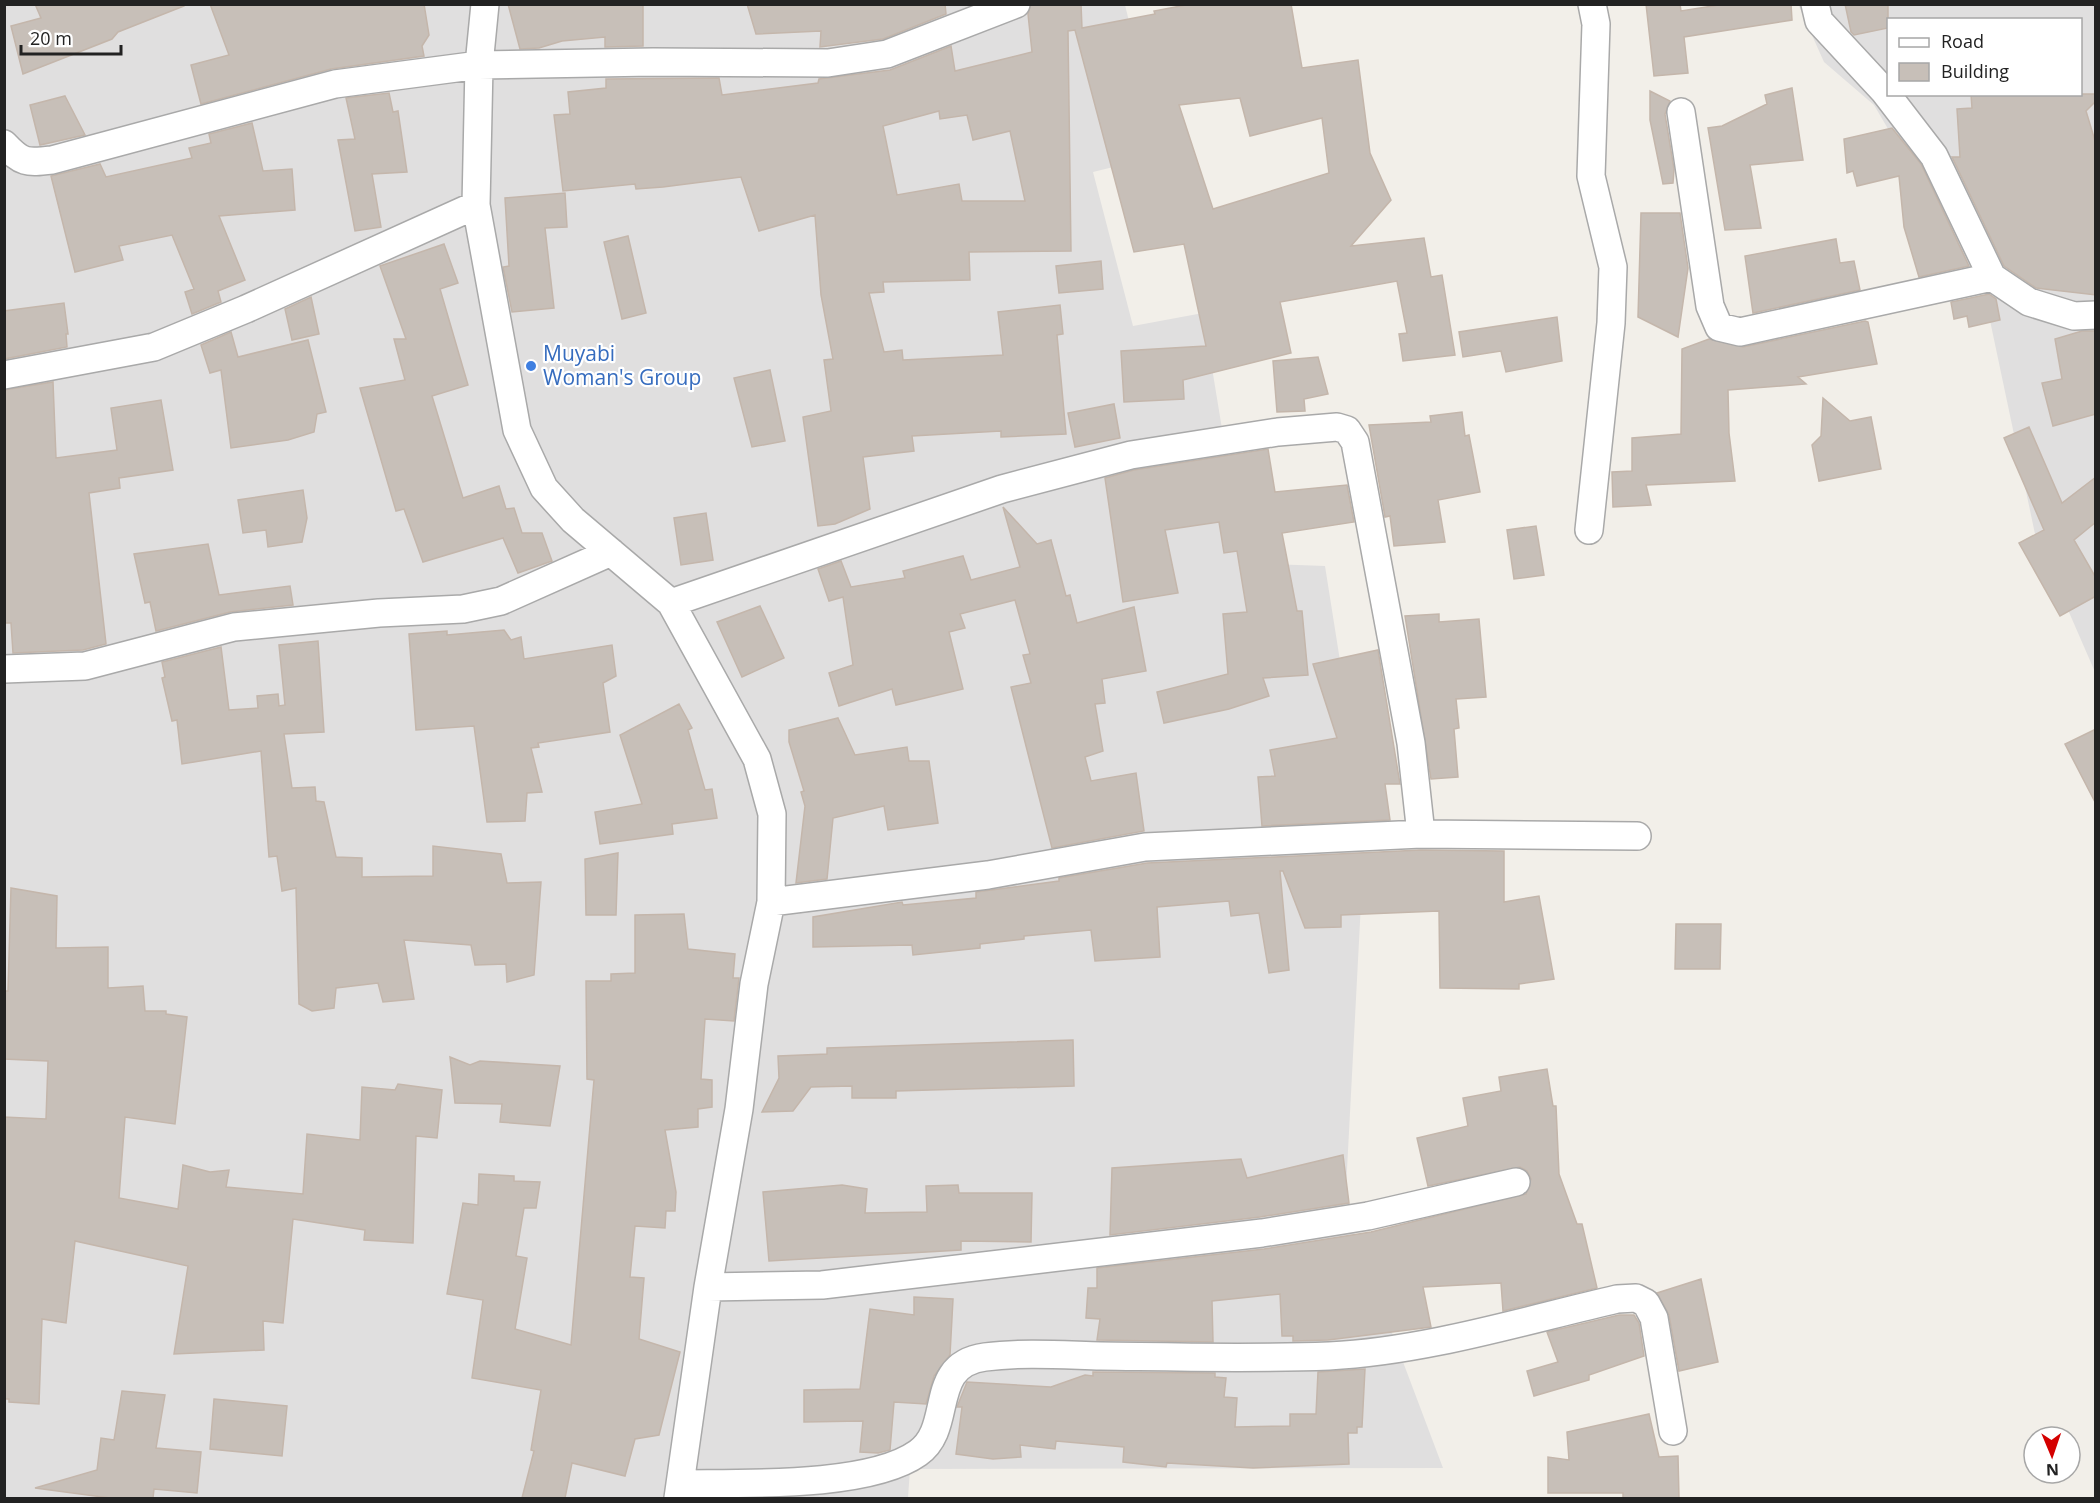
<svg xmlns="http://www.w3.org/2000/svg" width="2100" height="1503" font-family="'Open Sans',sans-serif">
	<rect width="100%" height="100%" fill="#f2efe9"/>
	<path fill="#e0dfdf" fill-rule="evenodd" d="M1798,4L2095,5V672L2035,534L1984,292L1874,105L1824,62ZM1888,20H2080V94H1888Z
		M5,5H1125L1162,155L1093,172L1133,326L1203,313L1244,563L1325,566L1350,724L1389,740L1364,846L1345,1208L1443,1468L910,1469L908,1498H5Z"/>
	<path fill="#c7bfb8" stroke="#c4b6ab" stroke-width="1.5" fill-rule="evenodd" d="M35,4H184V6L118,32L112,39L23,74L11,26L41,18Z
		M210,4H424L429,35L422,46L424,56L331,69L201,104L191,65L229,55Z
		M508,4H643V46L605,47V37L562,41L539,48L520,49Z
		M747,4H945L946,14L883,39L820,47L821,31L756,34Z
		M1031,4H1081L1082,28L1155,14L1154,11L1191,4H1291L1302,68L1358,60L1370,153L1391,200L1351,246L1424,238L1431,277L1442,275L1455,355L1403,361L1399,334L1407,333L1397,281L1280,302L1291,353L1183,380L1184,399L1124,402L1121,351L1206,346L1184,244L1134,252L1075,30L1068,31L1071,251L969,252L970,280L883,282L884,292L869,293L884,352L902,350L903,360L1003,355L998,312L1060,305L1063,334L1057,335L1066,434L1001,437V431L912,436L914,451L863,457L870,509L835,524L818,526L803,417L831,411L824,360L833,359L821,295L815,215L759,231L741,177L663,187L636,189L635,184L563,191L554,115L570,114L568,92L606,88V79L719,78L722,95L818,83L819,79L890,70L951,46L955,71L1032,52L1028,14ZM1240,98L1250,136L1322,118L1329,173L1213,209L1179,105ZM939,111L940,119L967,115L973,140L1010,131L1025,201H962L959,184L897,195L883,126Z
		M1646,4H1680L1681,11L1725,4H1791L1792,20L1684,37L1688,73L1654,76Z
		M1845,4H1888V28L1854,35L1851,32Z
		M1792,88L1803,160L1750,165L1761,228L1725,230L1708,128L1722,126L1767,104L1765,95Z
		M1650,91L1670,101L1665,114L1674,169L1673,183L1663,184L1650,120Z
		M389,93L393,112L398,111L407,172L372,174L381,227L355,231L338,140L355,139L346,98Z
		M1971,94H2096V101L2086,111L2096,144V295L2036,288L2004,266L1952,157H1960L1957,109L1972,108Z
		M65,96L85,135L40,145L30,105Z
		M252,123L263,171L292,169L295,210L219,216L245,280L218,291L221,302L192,314L185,292L194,289L172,235L119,246L123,260L75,272L51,176L100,164L106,177L192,158L189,148L211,143L209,134Z
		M1892,128L1921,164L1969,266L1919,277L1904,227L1899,176L1857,186L1853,171L1847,173L1844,139Z
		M565,193L567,227L545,228L554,308L512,312L503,267L509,266L505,198Z
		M1641,213H1680L1688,268L1678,337L1638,317Z
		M628,236L646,313L622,319L604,242Z
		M1836,239L1840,263L1854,261L1860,290L1753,313L1745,256Z
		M444,244L458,283L440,289L468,385L432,396L463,498L499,486L506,509L514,508L522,533H542L552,561L518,573L503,538L423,562L404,509L396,511L360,388L405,380L394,339H406L380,266Z
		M1101,261L1103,289L1059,293L1056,266Z
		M1989,294L1996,299L2000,320L1969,327L1967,316L1954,319L1951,302Z
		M311,297L319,334L292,340L285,309Z
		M64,303L68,334H66L67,347L4,359V311Z
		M1557,317L1562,361L1506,372L1501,351L1463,357L1459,332Z
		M1865,321L1868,322L1877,364L1798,377L1806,384L1728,390L1729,433L1735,481L1646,485L1651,505L1613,507L1612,472L1632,471V438L1681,434L1682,349L1709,339L1743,347Z
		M2082,331H2096V414L2053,426L2042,383L2062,379L2055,339Z
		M231,332L238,357L308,340L326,412L317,414L314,432L288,440L231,448L221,370L210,373L201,345Z
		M1318,357L1328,394L1304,399L1305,411L1277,412L1273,361Z
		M770,370L785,441L752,447L734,378Z
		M53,382L56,458L117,450L111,408L161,400L173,470L119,478L120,488L89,493L106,644L83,650L13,653L11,623H4V390Z
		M1823,398L1850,421L1871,417L1881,469L1819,481L1812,445L1821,436Z
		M1114,404L1120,438L1075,447L1068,413Z
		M1462,412L1465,436L1469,435L1480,492L1438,500L1445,542L1394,546L1390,516L1385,517L1369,425L1431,422L1430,416Z
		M2029,427L2062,503L2096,477V522L2074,540L2096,578V596L2060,616L2019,543L2044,530L2004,438Z
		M1268,449L1275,492L1347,485L1354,522L1282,533L1297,611H1302L1308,675L1263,678L1269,696L1229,709L1164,723L1157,692L1228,674L1223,614L1247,612L1237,551L1224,553L1219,522L1165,530L1178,593L1123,602L1105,478L1134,470Z
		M303,490L307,518L302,542L268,547L266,530L243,533L238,500Z
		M1003,507L1037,544L1051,540L1066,596L1070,595L1077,623L1134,607L1146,671L1102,679L1105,703L1095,704L1103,751L1085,757L1091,781L1136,773L1144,831L1052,848L1011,687L1031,683L1023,655L1030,654L1015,600L960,614L965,628L949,632L963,689L896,705L892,689L839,706L829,673L853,665L843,597L829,601L818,569L841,561L851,587L905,578L903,571L963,556L971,580L1020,567Z
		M706,513L713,560L681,565L674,518Z
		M1536,526L1544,575L1514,579L1507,530Z
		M208,544L219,595L290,586L293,605L230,612L156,631L150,602L145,603L134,554Z
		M760,606L784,658L742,677L717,622Z
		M1439,614V622L1479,619L1486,697L1456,699L1459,728L1454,729L1458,777L1431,779L1405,616Z
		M504,630L511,640L521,637L524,659L612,645L616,676L603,683L610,732L538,743L539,747L531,748L542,792L527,793L525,821L487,822L474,726L416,730L409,634L447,631V635Z
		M318,641L324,732L284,734L292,788L315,787L316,801L324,802L336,857L362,858V877L433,876V846L501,854L507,883L541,882L534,975L507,982L506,964L475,965L471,945L404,940L414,999L383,1002L378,983L336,988L334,1008L312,1011L299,1004L296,888L282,891L277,856L269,857L261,751L182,764L177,720L172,721L162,678L165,677L162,662L221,647L229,710L258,708L257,696L278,694L279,706L285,705L279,645Z
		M1378,650L1400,784H1385L1390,820L1262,826L1258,777L1275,776L1270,750L1337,738L1313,664Z
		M679,704L692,728L688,730L705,790L712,789L717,818L672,824L673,834L600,844L595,812L642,804L620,735Z
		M838,718L855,755L907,747L909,761H929L938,823L888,830L884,806L833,818L827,879L796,883L805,806L801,792L804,791L789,742V730Z
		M2096,729V804L2065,744Z
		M1421,850L1504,851V902L1539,896L1554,979L1519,984V989L1440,988L1439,911L1341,915V927L1305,928L1283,871H1280L1289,970L1269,973L1259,913L1231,916L1229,901L1157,907L1160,957L1095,961L1091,930L1024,936V939L980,944V948L913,955L912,945L813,947V917L902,902L903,905L976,898V892L1059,881V878L1147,863Z
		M618,853L616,915H586L585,859Z
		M11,888L57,896L56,948L108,947V988L143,986L145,1011H166V1014L187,1017L175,1124L125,1117L119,1198L178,1209L183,1165L210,1172L229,1170L226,1187L303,1194L307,1134L360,1140L362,1087L395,1090L398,1084L442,1090L437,1138L416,1136L413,1243L364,1240L365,1230L293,1219L283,1323L263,1321L264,1350L174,1354L188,1266L75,1241L66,1323L42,1319L39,1404L9,1402V1399H4V1117L46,1119L48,1061L4,1059V991H8Z
		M684,914L688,949L735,954L733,978H739L734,1021L705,1019L701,1079L712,1080V1107L698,1109V1127L665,1130L676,1192L675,1211H666L665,1228L635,1226L630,1277L644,1278L639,1339L680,1352L659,1435L635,1439L625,1476L572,1463L565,1498H522L534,1451L531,1450L541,1390L472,1378L483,1300L447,1294L463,1203L478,1205L479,1174L514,1176V1181L540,1182L536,1208H524L516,1256L527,1258L515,1329L571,1345L594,1080L587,1079L586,981H611V974L635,973V915Z
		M1676,924H1721L1720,969H1675Z
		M1073,1040L1074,1086L896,1091V1098H852V1086L811,1087L793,1111L762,1112L779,1078L778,1056L827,1054V1048Z
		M450,1057L470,1065L480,1061L560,1066L550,1126L500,1122L502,1104L455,1103Z
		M1547,1069L1553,1106H1556L1559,1174L1577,1224H1582L1597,1288L1503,1311L1501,1283L1423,1287L1431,1327L1328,1340L1293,1341V1336H1282L1280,1294L1212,1301L1213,1342L1097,1340L1100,1319L1086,1318L1088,1288H1097V1268L1264,1249L1371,1232L1526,1194L1531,1179L1527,1171L1520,1167L1428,1186L1417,1138L1468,1126L1463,1098L1501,1091L1499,1077Z
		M1343,1155L1349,1203L1260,1217L1110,1235L1112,1168L1241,1159L1247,1178Z
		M842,1185L867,1189L865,1213L927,1212L926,1186L958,1185L959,1193H1032L1031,1242L961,1241V1250L769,1261L763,1192Z
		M1701,1279L1718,1362L1679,1371L1669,1315L1657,1293Z
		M914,1297L953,1299L950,1355L934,1376L926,1404L894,1402L890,1450L878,1453L860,1452L863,1421L804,1422V1390L860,1389L870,1309L914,1315Z
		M1619,1315H1634L1639,1323L1644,1356L1589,1375V1380L1534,1396L1527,1371L1558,1362L1547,1332Z
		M1365,1369L1362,1427H1357V1433H1348L1349,1464L1253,1468L1167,1463L1166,1467L1123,1462L1124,1447L1056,1441L1055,1449L1020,1445L1021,1457L993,1459L956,1454L962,1407H957L967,1382L1051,1387L1085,1375L1093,1376V1372L1215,1373V1377L1226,1378L1224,1397L1237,1398L1235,1427L1290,1426V1414H1316L1318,1372Z
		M122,1391L165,1395L156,1448L201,1452L197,1493L154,1489L153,1498H110L35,1488L97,1470L101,1438L114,1440Z
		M214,1399L287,1406L282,1456L210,1449Z
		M1649,1414L1659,1457L1678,1456L1679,1498H1623V1493H1548V1457L1569,1460L1567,1432Z"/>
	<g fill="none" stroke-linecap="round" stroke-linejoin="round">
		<defs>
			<path id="street" d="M485,4L479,65L476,205L517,430L544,488L573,520L671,603L757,759L772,814L771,902L754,984L739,1109L708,1287L678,1498
				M1815,4L1819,21L1884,91L1934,156L1992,277L2029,302L2074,316L2096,315
				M1681,112L1710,306L1719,327L1740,332L1992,277
				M4,144C22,163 26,163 52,160L335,84L479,65L653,62L828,63L887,54L1016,4
				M4,375L154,347L246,309L476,205
				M1589,530L1611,323L1613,267L1591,176L1596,24L1592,4
				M671,603L1002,489L1131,455L1278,432L1337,427L1347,430L1355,442L1411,743L1421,834
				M4,669L85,666L234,627L379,613L463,609L501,601L611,552
				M771,902L988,875L1145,847L1421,834L1637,836
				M708,1287L822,1285L1262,1233L1368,1216L1516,1182
				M680,1484C741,1483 869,1488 918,1453C955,1427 926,1365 985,1357C1023,1352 1063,1355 1101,1356C1177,1357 1253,1359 1329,1356C1426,1351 1522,1321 1617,1299L1636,1298L1646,1303L1654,1318L1673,1431"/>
		</defs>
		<use href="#street" stroke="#a9a9a9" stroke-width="30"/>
		<use href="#street" stroke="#fff" stroke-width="27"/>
	</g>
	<circle fill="#3f7fe0" stroke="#fff" stroke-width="2" cx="531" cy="366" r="6"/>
	<g text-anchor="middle" stroke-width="4.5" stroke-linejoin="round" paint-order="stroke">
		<g font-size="21" fill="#366cbe" stroke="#fff" text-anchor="start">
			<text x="543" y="361">Muyabi<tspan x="543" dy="24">Woman's Group</tspan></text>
		</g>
	</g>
	<rect width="2100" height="1503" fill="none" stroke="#222222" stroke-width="12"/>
	<rect x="1887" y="18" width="195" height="78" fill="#ffffff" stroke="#a7a7a7" stroke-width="1.5"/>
	<rect x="1899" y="38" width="30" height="9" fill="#ffffff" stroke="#a7a7a7" stroke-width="1.5"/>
	<text x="1941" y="48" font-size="18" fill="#222222">Road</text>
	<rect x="1899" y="63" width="30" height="18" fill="#c7bfb8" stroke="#a7a7a7" stroke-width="1.5"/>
	<text x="1941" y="78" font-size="18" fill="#222222">Building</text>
	<g transform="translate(2052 1455) rotate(178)"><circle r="28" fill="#ffffff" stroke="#a7a7a7" stroke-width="1.5"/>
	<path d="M0-4.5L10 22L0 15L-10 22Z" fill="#d40000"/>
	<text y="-9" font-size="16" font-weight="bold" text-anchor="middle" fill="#222222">N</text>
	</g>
	<path d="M21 45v9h100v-9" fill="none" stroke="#222222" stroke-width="3"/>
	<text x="30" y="45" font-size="18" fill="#222222" stroke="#ffffff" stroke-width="4.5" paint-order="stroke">20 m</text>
</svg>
